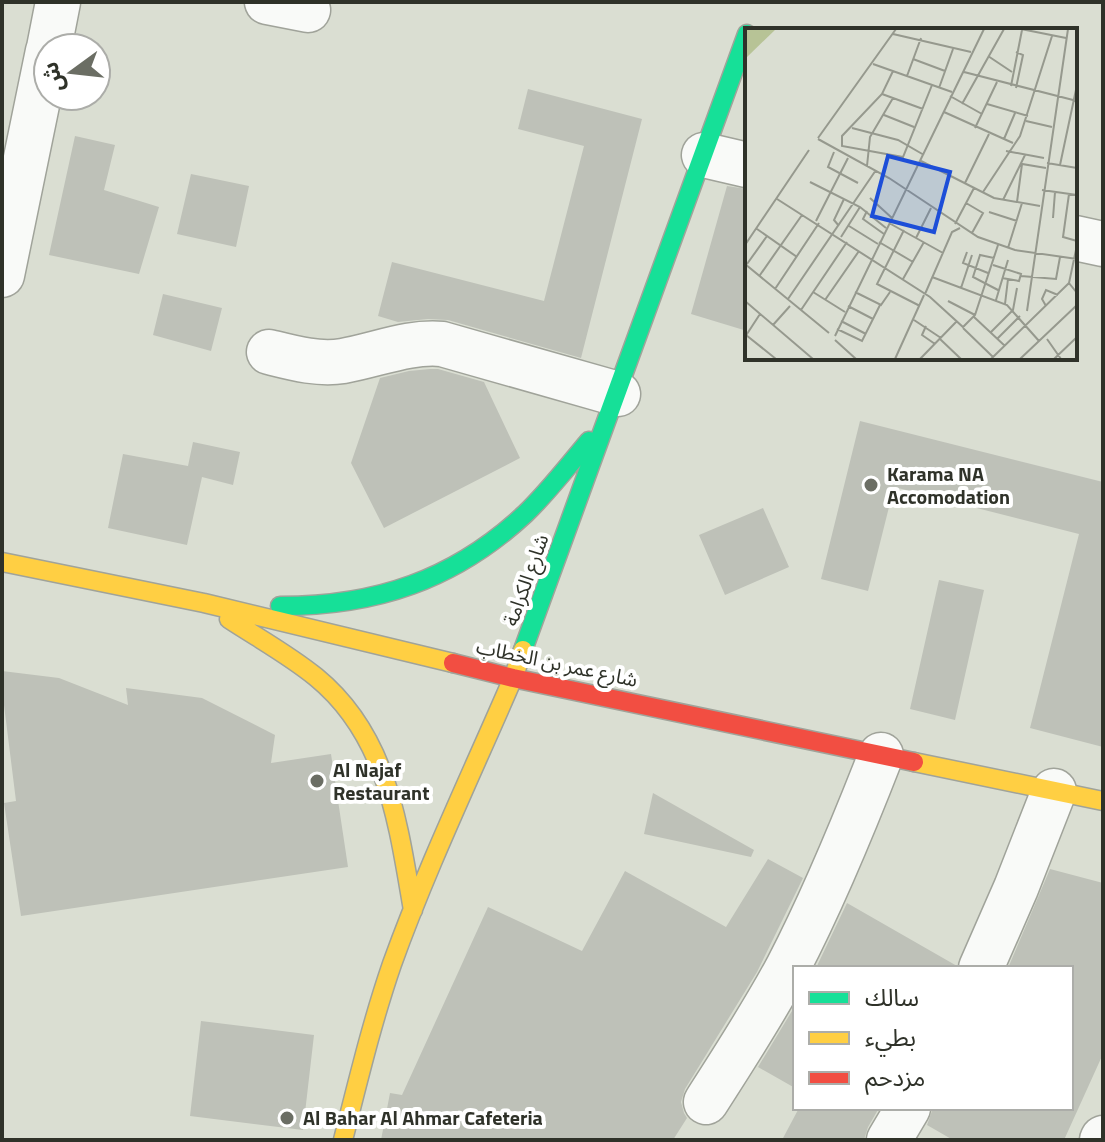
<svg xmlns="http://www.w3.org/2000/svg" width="1105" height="1142" font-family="'Titillium Web','Noto Sans Arabic',sans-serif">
	<rect width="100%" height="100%" fill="#daded2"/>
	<path fill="#bec1b8" d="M528,89L642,119L581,358L448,320L428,319L398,322L378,316L392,262L544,301L584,146L518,129Z
		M75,136L115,145L104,190L159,207L139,274L49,255Z
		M191,174L249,186L236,247L177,234Z
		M727,186L747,189V331L691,314Z
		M163,294L222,308L211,351L153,335Z
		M430,369H438L484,382L520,458L384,528L351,463L380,378L409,371Z
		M860,421L1103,482V747L1030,728L1079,534L894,487L868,591L821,579Z
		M193,442L240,452L233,485L202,477L187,545L108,528L123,454L188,466Z
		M763,508L789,567L725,595L699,535Z
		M939,580L984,590L955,720L910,709Z
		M2,671L59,678L128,705L126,688L202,698L275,735L271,763L331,754L348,867L21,916L4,803L16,801L2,689Z
		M653,793L754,850L751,857L644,834Z
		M768,859L803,878L757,972L685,1089L681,1102L684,1113L687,1118L673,1140H381L390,1093L402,1095L488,907L582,951L625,871L726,927Z
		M1050,869L1103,883V1054L1064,1140H953L927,1125L933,1108H1071V968H1008Z
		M847,903L957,966L956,968H816Z
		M795,1006V1088L758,1067Z
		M201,1021L314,1035L303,1130L190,1116Z
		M799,1108H879L868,1127L864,1140H782Z"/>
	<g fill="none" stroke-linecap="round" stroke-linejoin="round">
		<defs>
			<path id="street" d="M267,2L308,10
				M49,48L58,2
				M704,155L747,165
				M1075,238L1103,244
				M2,275L48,51
				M269,352C293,358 318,365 343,361C377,355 408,341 442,344L618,394
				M981,968L1016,888L1054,791
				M706,1102C734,1058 763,1014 788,967C824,898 853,827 881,755
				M889,1140L908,1108
				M1102,1140L1103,1138"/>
			<path id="fast" d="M280,606C376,606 454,580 525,514C548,492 568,466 589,441
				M523,650L747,34"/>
			<path id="slow" d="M2,562L204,603L453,663
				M229,619C258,638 289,655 316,677C388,736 398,824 413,910
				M914,762L1103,801
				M343,1140C358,1081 372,1022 392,964C427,867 472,773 513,678L523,650"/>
			<path id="jam" d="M453,663L513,678L914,762"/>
		</defs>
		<use href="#street" stroke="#a0a39a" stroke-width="47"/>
		<use href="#fast" stroke="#a0a39a" stroke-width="21"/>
		<use href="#slow" stroke="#a0a39a" stroke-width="21"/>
		<use href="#jam" stroke="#a0a39a" stroke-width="21"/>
		<use href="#street" stroke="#f9faf8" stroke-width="44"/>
		<use href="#fast" stroke="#16e098" stroke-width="18"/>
		<use href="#slow" stroke="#ffcf43" stroke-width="18"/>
		<use href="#jam" stroke="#f24e42" stroke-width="18"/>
	</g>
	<g fill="#6b6e64" stroke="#fff" stroke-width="3">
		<circle cx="871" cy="485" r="8"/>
		<circle cx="317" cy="781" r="8"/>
		<circle cx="287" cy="1118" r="8"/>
	</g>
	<g text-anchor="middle" stroke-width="8" stroke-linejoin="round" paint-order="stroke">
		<g font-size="20" font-weight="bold" fill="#2f3229" stroke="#fff" text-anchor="start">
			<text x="887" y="481">Karama NA<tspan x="887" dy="23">Accomodation</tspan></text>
			<text x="333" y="777">Al Najaf<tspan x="333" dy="23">Restaurant</tspan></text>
			<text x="303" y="1125">Al Bahar Al Ahmar Cafeteria</text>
		</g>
		<g font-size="20" fill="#2f3229" stroke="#fff">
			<text transform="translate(526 580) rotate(-70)" y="7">شارع الكرامة</text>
			<text transform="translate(557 663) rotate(12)" y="7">شارع عمر بن الخطاب</text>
		</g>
	</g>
	<g transform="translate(745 28)">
		<rect width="332" height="332" fill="#daded2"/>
		<path d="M0,1H31L0,31Z" fill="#b7c396"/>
		<path fill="none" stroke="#96998e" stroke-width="2" d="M276,1L321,10M148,6L226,24M243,28L267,44M168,31L200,43M128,36L207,64M148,43L137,66L97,108V118L158,129L187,57M219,44L332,73M162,48L176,10M266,58L277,2M194,60L208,21M271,60L278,27L271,24M137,66L178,81M205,68L237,86M217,76L259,1M242,76L283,88M199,84L268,115M139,87L169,99M281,93L307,99M107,100L153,112L179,127M230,100L252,54M73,110L151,1M73,111L144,150L233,209L270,222L332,231M259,111L270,85M261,123L299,130M89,124L83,139L113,155M176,133L249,170L295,178M302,135L332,140M315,137L332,57M122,138L125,109L148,70M65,154L115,179L141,200M220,155L244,106M297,162L332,167M238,164L275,108L307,8M324,166L318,209L332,213M125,170L147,190M32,171L185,269L218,299L230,287L253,217M258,172L280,127M272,174L277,136L301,140M221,175L238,185L227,205M122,183L118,191L139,206M244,184L272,193M308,190L310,164M71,193L103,130M144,195L198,225M210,196L229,160M94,198L89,192L99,171M104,198L133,216M12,201L52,229M159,202L132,256L175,278M96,209L115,179M171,210L186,180M134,214L168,234M0,217L64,122M332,217L324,255L332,265M263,220L277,175M222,224L218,235L243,245M249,230L235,227L228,249L253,262M0,236L84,305M2,236L22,208M248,237L276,246L274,253L257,250M15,247L57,187M276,248L311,251L315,229M187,249L262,277L294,313M158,251L179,214M216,260L227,227M30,261L74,195M68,264L100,284M110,264L136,277L145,264M180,266L207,204L215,200M43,271L131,142M80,272L114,223M251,272L263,232M0,273L68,331M203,273L230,287M260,276L263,251M103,278L128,291M301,278L297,271L301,262L313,267M56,282L102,214M282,283L323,1M229,289L260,318M169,292L196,310M96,293L121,306M28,297L45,278M181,298L177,307L190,316M218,300L248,329M92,301L117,313L135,277M245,305L268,282L272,260M1,307L31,331M90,308L239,1M0,309L15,286M195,311L216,331M252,311L275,288M302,311L316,331M90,312L111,331M150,331L179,267M175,331L212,293M246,331L324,255M275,331L332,277M309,331L332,309"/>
		<path fill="#1d4ed8" fill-opacity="0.15" stroke="#1d4ed8" stroke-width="4" d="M143,128L205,144L189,204L127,188Z"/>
		<rect width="332" height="332" fill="none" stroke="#2f3229" stroke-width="4"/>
	</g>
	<rect width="1105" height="1142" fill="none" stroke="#2f3229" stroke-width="8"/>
	<rect x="793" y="966" width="280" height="144" fill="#ffffff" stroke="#acada9" stroke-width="2"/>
	<rect x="809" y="992" width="40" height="12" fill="#16e098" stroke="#acada9" stroke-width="2"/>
	<text x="865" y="1006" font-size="24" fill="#2f3229">سالك</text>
	<rect x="809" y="1032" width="40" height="12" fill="#ffcf43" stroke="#acada9" stroke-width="2"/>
	<text x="865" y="1046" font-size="24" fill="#2f3229">بطيء</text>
	<rect x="809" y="1072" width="40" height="12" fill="#f24e42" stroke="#acada9" stroke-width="2"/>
	<text x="865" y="1086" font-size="24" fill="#2f3229">مزدحم</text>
	<g transform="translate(72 72) rotate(255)"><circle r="38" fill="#ffffff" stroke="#acada9" stroke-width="2"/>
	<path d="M0-6L14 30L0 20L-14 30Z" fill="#6b6e64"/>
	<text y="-12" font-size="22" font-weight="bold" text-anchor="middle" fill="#2f3229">ش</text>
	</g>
</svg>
